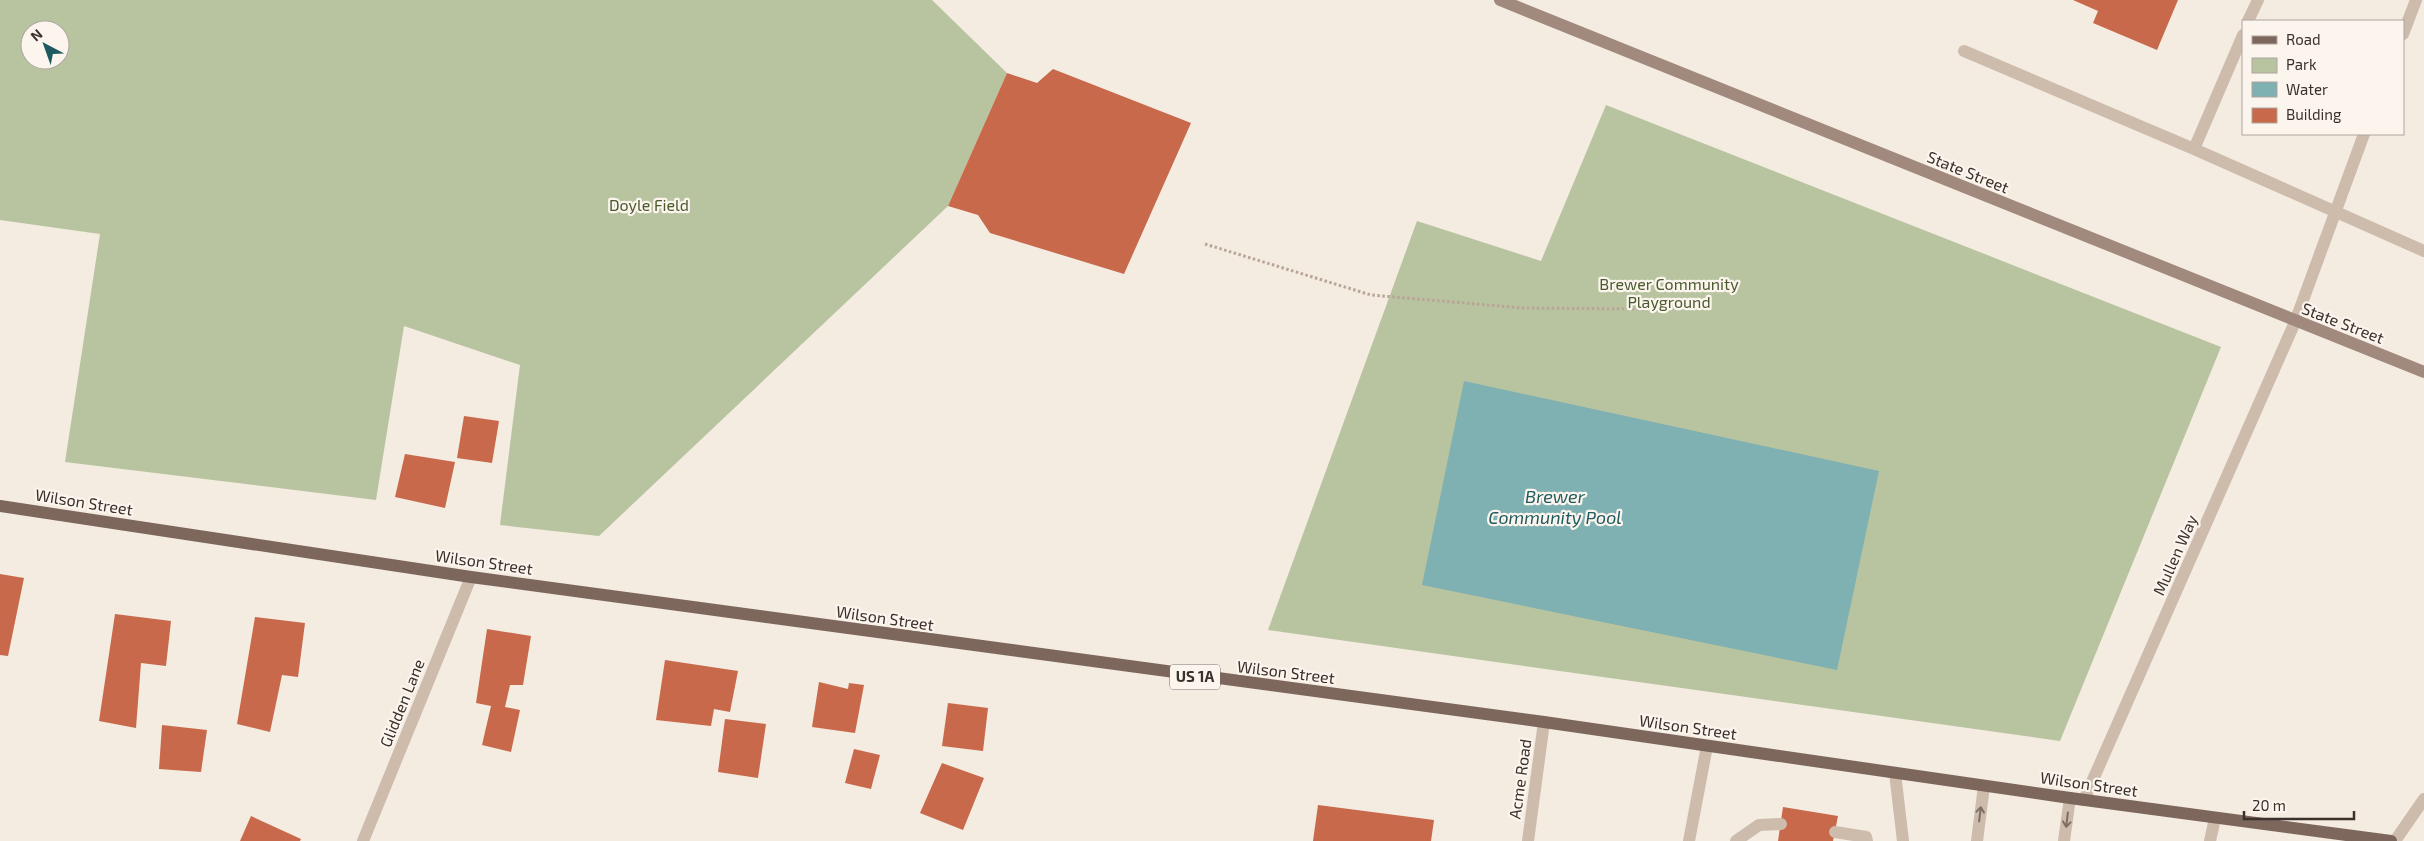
<svg xmlns="http://www.w3.org/2000/svg" width="2424" height="841" font-family="'Exo 2',sans-serif">
	<rect width="100%" height="100%" fill="#f4ebe1"/>
	<path fill="#b8c4a0" fill-rule="evenodd" d="M0,0H932L1007,73L948,206L599,536L500,525L520,365L404,326L376,500L65,462L100,234L0,220ZM30,30H60V60H30Z
		M1606,105L2221,347L2060,741L1268,630L1417,221L1541,261Z"/>
	<path fill="#7fb0b2" d="M1464,381L1879,471L1837,670L1422,585Z"/>
	<path fill="#c8694b" d="M2073,0H2178L2157,50L2093,23L2098,11Z
		M1053,69L1191,123L1124,274L990,233L978,215L948,206L1007,73L1037,83Z
		M464,416L499,421L492,463L457,458Z
		M405,454L455,462L445,508L395,497Z
		M0,574L24,578L8,656L0,655Z
		M115,614L171,621L166,666L141,663L136,728L99,721Z
		M255,617L305,623L298,677L282,675L270,732L237,724Z
		M487,629L531,636L523,685H510L505,707L520,710L511,752L482,745L491,706L476,703Z
		M665,660L738,671L730,712L714,709L711,726L656,720Z
		M819,682L848,689L849,683L864,685L855,733L812,727Z
		M948,703L988,708L983,751L942,746Z
		M725,719L766,724L758,778L718,772Z
		M162,725L207,730L201,772L159,769Z
		M854,749L880,755L871,789L845,783Z
		M942,763L984,778L963,830L920,813Z
		M1318,805L1434,820L1431,841H1313Z
		M1783,807L1838,816L1833,841H1778Z
		M251,816L301,839L300,841H240Z"/>
	<g fill="none" stroke-linecap="round" stroke-linejoin="round">
		<path stroke="#b9a596" stroke-width="3" stroke-dasharray="2.5 2.5" stroke-linecap="butt" d="M1205,244L1371,295L1523,308L1645,309"/>
		<path stroke="#cdbbac" stroke-width="12" d="M2248,21L2258,0
			M2403,34L2416,0
			M1964,51L2194,149L2243,35
			M2194,149L2424,251
			M2295,322L2364,134
			M1895,773L1903,841
			M1835,832L1866,837L1867,841
			M1689,841L1707,746
			M1736,841L1759,825L1781,824
			M1977,841L1984,786
			M2064,841L2070,798
			M2210,841L2215,818
			M2395,841L2424,799"/>
		<path stroke="#cdbbac" stroke-width="12" d="M2084,800L2295,322
			M363,841L471,577
			M1528,841L1544,722"/>
		<path stroke="#a18a7d" stroke-width="12" d="M1500,0L2424,372"/>
		<path stroke="#7d675c" stroke-width="12" d="M0,506L471,577L1544,722L2070,798L2391,841"/>
	</g>
	<defs><path id="oneway-shaft" d="M-6 0H5M1.5-3L5.5 0L1.5 3" fill="none" stroke-width="1.6" stroke-linecap="round" stroke-linejoin="round" transform="scale(1.25)"/></defs>
	<g stroke="#7d6f65">
		<use href="#oneway-shaft" transform="translate(1980 814) rotate(-83)"/>
		<use href="#oneway-shaft" transform="translate(2067 820) rotate(97)"/>
	</g>
	<g text-anchor="middle" stroke-width="4.5" stroke-linejoin="round" paint-order="stroke">
		<rect fill="#fbf5ee" stroke="#756b66" stroke-width="1" x="1170" y="664.5" width="50" height="25" rx="4"/>
		<g font-size="15" font-weight="bold" fill="#3b302b">
			<text x="1195" y="682">US 1A</text>
		</g>
		<g font-size="16" fill="#3b302b" stroke="#fbf5ee">
			<text transform="translate(1968 172) rotate(22)" y="6">State Street</text>
			<text transform="translate(2343 323) rotate(21)" y="6">State Street</text>
			<text transform="translate(84 502) rotate(9)" y="6">Wilson Street</text>
			<text transform="translate(2175 555) rotate(-66)" y="6">Mullen Way</text>
			<text transform="translate(484 562) rotate(8)" y="6">Wilson Street</text>
			<text transform="translate(885 618) rotate(8)" y="6">Wilson Street</text>
			<text transform="translate(1286 672) rotate(7)" y="6">Wilson Street</text>
			<text transform="translate(402 703) rotate(-68)" y="6">Glidden Lane</text>
			<text transform="translate(1688 727) rotate(8)" y="6">Wilson Street</text>
			<text transform="translate(1520 779) rotate(-82)" y="6">Acme Road</text>
			<text transform="translate(2089 784) rotate(8)" y="6">Wilson Street</text>
		</g>
		<g font-size="16" fill="#4a5a2e" stroke="#fbf5ee">
			<text x="649" y="211">Doyle Field</text>
			<text x="1669" y="290">Brewer Community<tspan x="1669" dy="18">Playground</tspan></text>
		</g>
		<g font-size="18" font-style="italic" fill="#1f5a5e" stroke="#fbf5ee">
			<text x="1555" y="503">Brewer<tspan x="1555" dy="21">Community Pool</tspan></text>
		</g>
	</g>
	<rect x="2242" y="20" width="162" height="115" fill="#fbf5ee" stroke="#aea6a0"/>
	<rect x="2252" y="36" width="25" height="8" fill="#7d675c" stroke="#aea6a0"/>
	<text x="2286" y="45" font-size="15" fill="#3b302b">Road</text>
	<rect x="2252" y="58" width="25" height="15" fill="#b8c4a0" stroke="#aea6a0"/>
	<text x="2286" y="70" font-size="15" fill="#3b302b">Park</text>
	<rect x="2252" y="82" width="25" height="15" fill="#7fb0b2" stroke="#aea6a0"/>
	<text x="2286" y="95" font-size="15" fill="#3b302b">Water</text>
	<rect x="2252" y="108" width="25" height="15" fill="#c8694b" stroke="#aea6a0"/>
	<text x="2286" y="120" font-size="15" fill="#3b302b">Building</text>
	<g transform="translate(45 45) rotate(319)"><circle r="24" fill="#fbf5ee" stroke="#aea6a0"/>
	<path d="M0-4L9 19L0 12L-9 19Z" fill="#1f5a5e"/>
	<text y="-8" font-size="14" font-weight="bold" text-anchor="middle" fill="#3b302b">N</text>
	</g>
	<path d="M2244 811v8h110v-8" fill="none" stroke="#3b302b" stroke-width="2.5"/>
	<text x="2252" y="811" font-size="15" fill="#3b302b" stroke="#fbf5ee" stroke-width="4" paint-order="stroke">20 m</text>
</svg>
